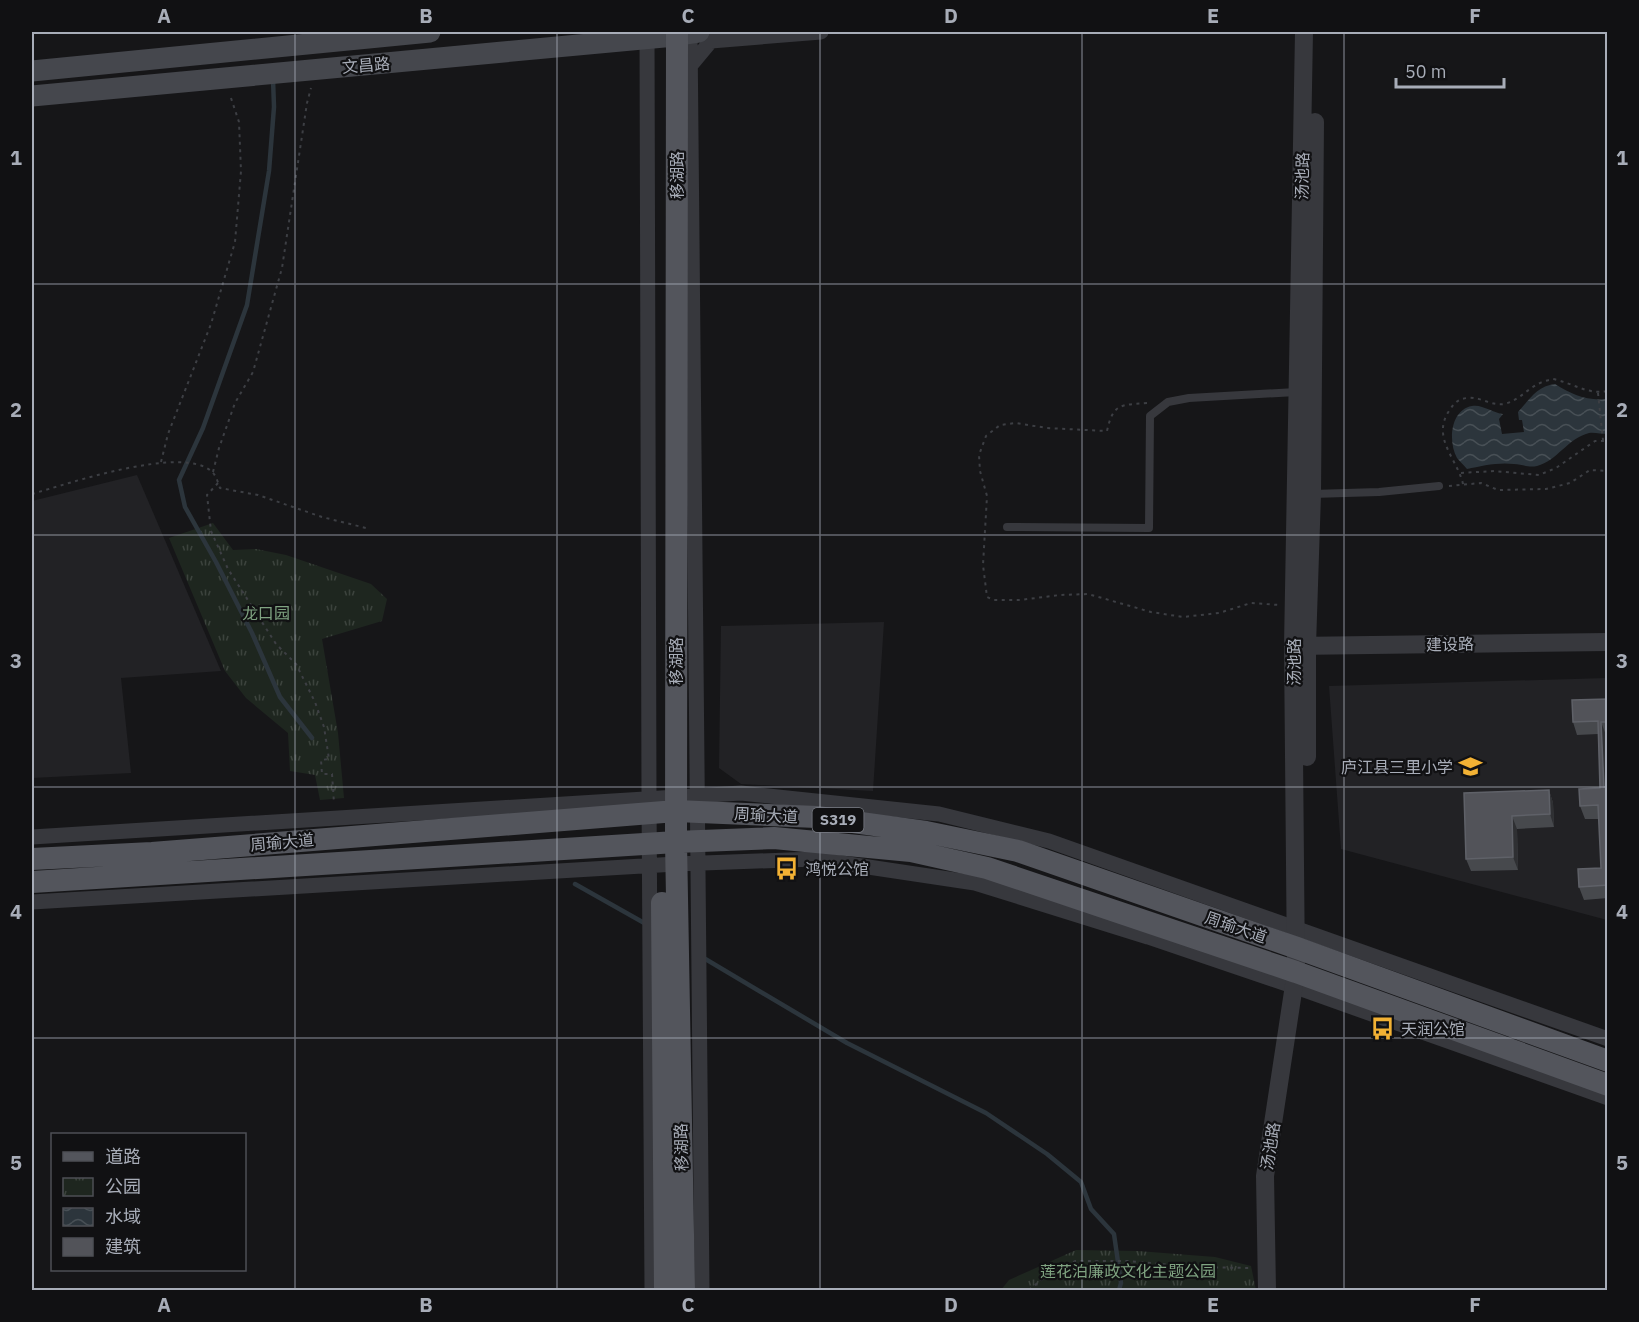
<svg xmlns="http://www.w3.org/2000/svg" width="1639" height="1322" font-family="'IBM Plex Sans','Noto Sans SC',sans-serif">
	<defs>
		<pattern id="park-tufts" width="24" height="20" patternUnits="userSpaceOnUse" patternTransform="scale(1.5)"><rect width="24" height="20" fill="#1e261f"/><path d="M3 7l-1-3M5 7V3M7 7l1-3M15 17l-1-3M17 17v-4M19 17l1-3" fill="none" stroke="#3c433d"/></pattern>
		<pattern id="water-waves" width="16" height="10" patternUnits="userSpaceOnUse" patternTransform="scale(1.5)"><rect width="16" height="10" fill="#2c353c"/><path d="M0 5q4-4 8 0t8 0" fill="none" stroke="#485056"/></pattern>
	</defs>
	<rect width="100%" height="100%" fill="#161618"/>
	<path fill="#222225" d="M137,475L221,671L121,678L131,773L32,778V501Z
		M884,622L873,791L741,784L719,768L721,626Z
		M1607,678V920L1341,849L1329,686Z"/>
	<path fill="url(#park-tufts)" d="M213,523L233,550L256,549L286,555L371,584L387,599L382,621L322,639L338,733L344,798L320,800L315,775L290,771L288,733L246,698L225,671L169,538Z
		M1076,1250L1138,1251L1215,1257L1251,1266L1256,1290H1001L1009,1280Z"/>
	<path fill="url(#water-waves)" d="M1555,384C1573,395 1586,401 1607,399V434C1602,434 1594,432 1589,433C1568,438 1557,461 1537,466C1528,468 1522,464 1514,464C1498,462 1481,466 1467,469C1464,465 1460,462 1457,458C1448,442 1450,410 1472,406C1482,404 1493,413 1503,414L1499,419L1502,434L1524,432L1522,420H1519L1518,412C1530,399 1537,386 1555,384Z"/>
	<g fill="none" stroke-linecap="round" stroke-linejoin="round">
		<path stroke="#2c353c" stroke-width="4.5" d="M273,79L274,107L269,171L247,305L203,428L179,480L185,507L216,562L252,633L280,697L312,738
			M575,884L646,924
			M702,957L847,1043L986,1113L1047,1154L1081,1182L1091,1209L1114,1234L1121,1283L1119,1290"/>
		<path stroke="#3d3f44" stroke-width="2" stroke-dasharray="3 4.5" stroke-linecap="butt" d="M1598,393L1603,440
			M1147,403C1121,405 1113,403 1107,431L1047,428L1016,423L1000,425L986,436L979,455L980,471L987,496L983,565L987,597L994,600H1020L1060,595L1088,594L1151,612L1183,617L1219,613L1251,603L1279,605
			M161,462L168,434L211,324L235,242L241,171L239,122L230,95
			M213,472L219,448L235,403L253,372L282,268L307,103L311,88
			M1461,473L1494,471L1539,475L1556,468L1595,441H1608
			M218,483L207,495L211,531L228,569L276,644L296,664L315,702L324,727L329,759L321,760L322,774H332L334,803
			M1463,484C1458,460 1431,438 1449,411C1454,403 1458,399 1467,398C1479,396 1491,406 1504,404C1518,401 1527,389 1540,383C1544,381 1549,380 1553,379C1573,383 1587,395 1608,391
			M1449,486L1481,483L1498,490L1546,489L1570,483L1590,470L1608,471
			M32,494C67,484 184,444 212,472C216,475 218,483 220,488L258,495L322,517L366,528
			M1029,1290L1041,1280L1075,1261H1128L1193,1267L1252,1268"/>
		<path stroke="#37383d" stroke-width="8" d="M1312,494L1379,492L1439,486
			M1007,527L1149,528L1150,416L1168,402L1189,398L1296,392"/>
		<path stroke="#37383d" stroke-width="15" d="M647,32L649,798L652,1290
			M690,32L702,1290
			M691,65L711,41L821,32
			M32,837L741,793L939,814L1049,841L1608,1039
			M32,902L676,864L815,859L975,883L1148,937L1304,990L1608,1098"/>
		<path stroke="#37383d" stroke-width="18" d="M1294,646L1608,642
			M1307,757V646L1312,494L1315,122
			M1267,1290L1265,1176L1296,972L1293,646L1304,32"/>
		<path stroke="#45474d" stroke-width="21" d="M32,71L430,32
			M32,96L664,37L699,32"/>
		<path stroke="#53555c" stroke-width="22" d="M677,32L676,842L684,1290
			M32,859L152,853L676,811L817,817L926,832L1018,851L1297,948L1608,1061
			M32,882L676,842L774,838L911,851L987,868L1296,972L1608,1085
			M662,903L665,1290"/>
	</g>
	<path fill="#47494d" d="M1608,699V735H1606L1608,772V898L1584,900L1579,887L1601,868L1599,819H1585L1580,806L1600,788L1598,734L1577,735L1573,722Z
		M1549,790L1553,803L1554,827L1517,829L1518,870L1471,871L1466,859L1464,793Z"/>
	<path fill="#2f3033" d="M1601,722L1606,735L1608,796L1604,787Z
		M1549,790L1553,803L1554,827L1550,814Z
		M1512,816L1517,829L1518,870L1513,857Z"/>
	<path fill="#525359" stroke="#5f6168" stroke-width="1.5" d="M1608,699V722H1601L1604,787L1608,786V885L1579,887L1578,869L1601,868L1598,805L1580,806L1579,789L1600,788L1598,721L1573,722L1572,700Z
		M1549,790L1550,814L1512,816L1513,857L1466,859L1464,793Z"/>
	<path fill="none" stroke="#a8adb8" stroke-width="1.5" stroke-opacity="0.55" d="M295,32V1290M557,32V1290M820,32V1290M1082,32V1290M1344,32V1290M32,284H1608M32,535H1608M32,787H1608M32,1038H1608"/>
	<defs>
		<symbol id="school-bare" viewBox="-9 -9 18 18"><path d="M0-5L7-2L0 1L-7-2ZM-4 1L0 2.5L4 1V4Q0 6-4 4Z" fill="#f2b134" stroke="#111113" stroke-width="2.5" paint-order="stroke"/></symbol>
		<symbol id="bus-bare" viewBox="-9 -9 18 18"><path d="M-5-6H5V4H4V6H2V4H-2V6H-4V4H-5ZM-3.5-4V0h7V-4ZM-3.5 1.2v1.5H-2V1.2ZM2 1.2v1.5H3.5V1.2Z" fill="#f2b134" stroke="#111113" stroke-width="2.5" paint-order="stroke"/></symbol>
	</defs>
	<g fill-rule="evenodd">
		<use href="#school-bare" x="1454" y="750" width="33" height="33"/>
		<use href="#bus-bare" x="770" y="852" width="33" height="33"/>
		<use href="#bus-bare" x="1366" y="1012" width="33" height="33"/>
	</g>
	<g text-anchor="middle" stroke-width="4.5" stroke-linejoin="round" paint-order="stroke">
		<rect fill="#111113" stroke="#7b7e86" stroke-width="1.5" x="812.5" y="808" width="51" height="24" rx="4.5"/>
		<g font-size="15" font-weight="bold" fill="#a8adb8">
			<text x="838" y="825">S319</text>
		</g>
		<g font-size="16" fill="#a8adb8" stroke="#111113">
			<text transform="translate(366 65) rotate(-5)" y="6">文昌路</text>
			<text transform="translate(677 175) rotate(-90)" y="6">移湖路</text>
			<text transform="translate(1302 176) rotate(-89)" y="6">汤池路</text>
			<text transform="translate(1450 644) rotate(-1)" y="6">建设路</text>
			<text transform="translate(676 661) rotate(-90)" y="6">移湖路</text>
			<text transform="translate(1294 662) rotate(-90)" y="6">汤池路</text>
			<text transform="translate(766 815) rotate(3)" y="6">周瑜大道</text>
			<text transform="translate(282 842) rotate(-5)" y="6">周瑜大道</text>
			<text transform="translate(1236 927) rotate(19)" y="6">周瑜大道</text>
			<text transform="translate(1270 1146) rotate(-81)" y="6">汤池路</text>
			<text transform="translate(681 1147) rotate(-91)" y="6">移湖路</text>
		</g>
		<g font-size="16" fill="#7fa381" stroke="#111113">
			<text x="266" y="619">龙口园</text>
			<text x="1128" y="1277">莲花泊廉政文化主题公园</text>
		</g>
		<g font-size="16" fill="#a8adb8" stroke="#111113" text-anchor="start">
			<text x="1453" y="773" text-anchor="end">庐江县三里小学</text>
			<text x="805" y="875">鸿悦公馆</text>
			<text x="1401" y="1035">天润公馆</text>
		</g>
	</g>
	<rect width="1639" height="1322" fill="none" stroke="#111113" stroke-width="66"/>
	<rect x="51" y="1133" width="195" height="138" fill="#111113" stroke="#4d4f55" stroke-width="1.5"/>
	<rect x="63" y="1152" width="30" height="9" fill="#53555c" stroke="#4d4f55" stroke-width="1.5"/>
	<text x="105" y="1163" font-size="18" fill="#a8adb8">道路</text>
	<rect x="63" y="1178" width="30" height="18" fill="url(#park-tufts)" stroke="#4d4f55" stroke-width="1.5"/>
	<text x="105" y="1193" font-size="18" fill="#a8adb8">公园</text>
	<rect x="63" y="1208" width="30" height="18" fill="url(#water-waves)" stroke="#4d4f55" stroke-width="1.5"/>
	<text x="105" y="1223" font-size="18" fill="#a8adb8">水域</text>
	<rect x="63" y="1238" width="30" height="18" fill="#525359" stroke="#4d4f55" stroke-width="1.5"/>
	<text x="105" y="1253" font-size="18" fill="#a8adb8">建筑</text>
	<path d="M1396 78v9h108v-9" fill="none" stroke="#a8adb8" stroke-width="3"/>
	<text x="1405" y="78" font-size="18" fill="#a8adb8" stroke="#111113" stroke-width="4.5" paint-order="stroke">50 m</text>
	<rect x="33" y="33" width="1573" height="1256" fill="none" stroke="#a8adb8" stroke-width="2"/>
	<g font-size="20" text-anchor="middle" font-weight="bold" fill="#a8adb8">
		<text x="164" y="23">A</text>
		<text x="426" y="23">B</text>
		<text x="688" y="23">C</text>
		<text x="951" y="23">D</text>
		<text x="1213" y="23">E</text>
		<text x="1475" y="23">F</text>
		<text x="16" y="165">1</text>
		<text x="1622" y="165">1</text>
		<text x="16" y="417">2</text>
		<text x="1622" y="417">2</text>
		<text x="16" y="668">3</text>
		<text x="1622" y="668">3</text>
		<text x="16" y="919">4</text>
		<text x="1622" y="919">4</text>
		<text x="16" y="1170">5</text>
		<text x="1622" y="1170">5</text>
		<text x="164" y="1312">A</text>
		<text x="426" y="1312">B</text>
		<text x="688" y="1312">C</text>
		<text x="951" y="1312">D</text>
		<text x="1213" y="1312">E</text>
		<text x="1475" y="1312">F</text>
	</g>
</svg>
